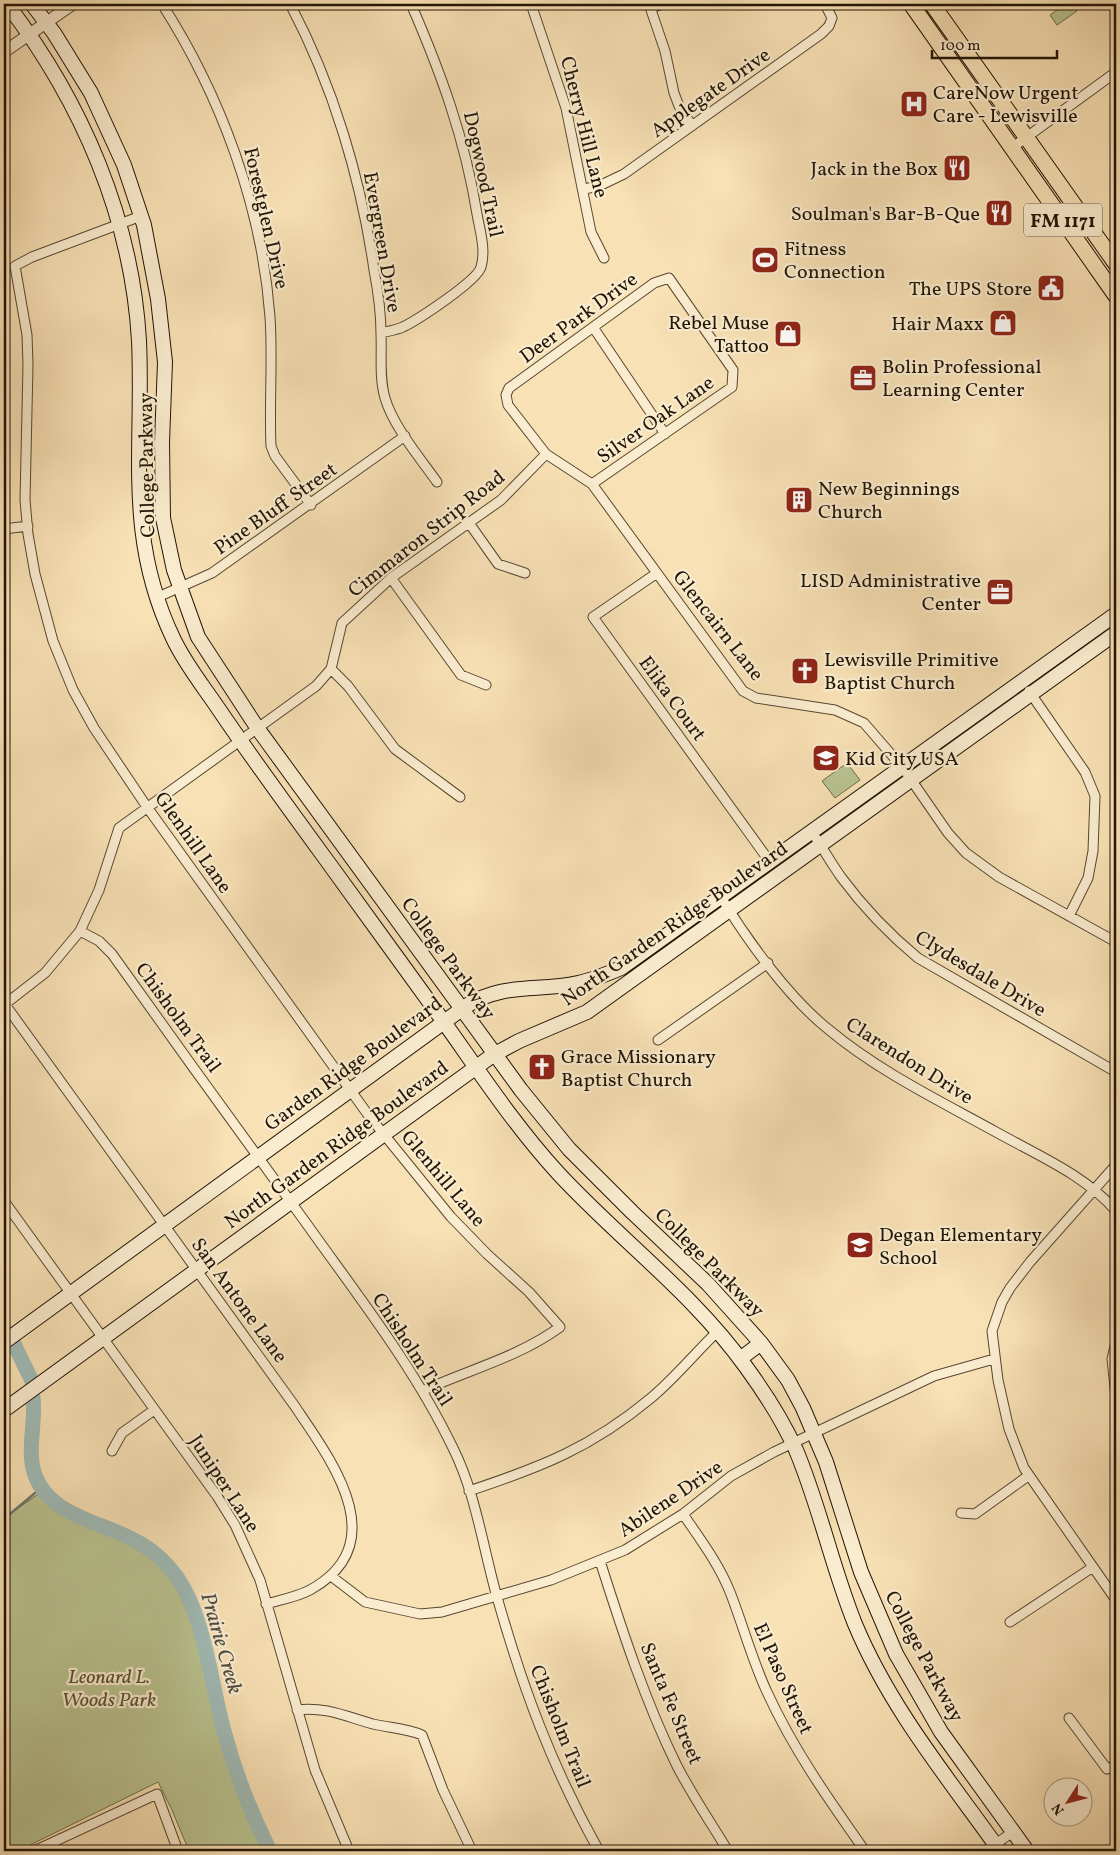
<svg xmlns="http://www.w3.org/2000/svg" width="1120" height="1855" font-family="Vollkorn,serif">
	<rect width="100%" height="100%" fill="#f8e1b5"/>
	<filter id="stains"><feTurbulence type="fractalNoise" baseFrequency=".004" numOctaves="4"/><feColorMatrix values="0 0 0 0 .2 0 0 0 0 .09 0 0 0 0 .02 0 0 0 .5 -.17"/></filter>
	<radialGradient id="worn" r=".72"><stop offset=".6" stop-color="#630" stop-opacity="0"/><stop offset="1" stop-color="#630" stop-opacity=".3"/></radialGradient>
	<path fill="#b9c390" stroke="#6d6c4a" d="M1066,4H1072L1077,11L1057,25L1050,15Z
		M847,763L860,780L835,798L822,781Z
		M47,1488L73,1512L138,1537L178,1571L198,1607L227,1728L254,1805L276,1851H189L172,1810L158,1782L18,1851H4V1518Z"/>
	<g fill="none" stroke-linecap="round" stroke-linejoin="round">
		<path stroke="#6d786f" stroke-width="2.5" d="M4,1519L41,1488"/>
		<path stroke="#a0bbb6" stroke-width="15" d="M4,1330L5,1332
			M14,1344L32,1381
			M33,1397C36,1421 27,1449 34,1472C47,1515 99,1521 134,1540C150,1548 165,1561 176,1576C205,1616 211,1684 224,1731C235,1773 251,1813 270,1851"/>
		<defs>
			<path id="minor" d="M162,4C221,96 262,207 270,317C273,360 269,403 271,446L275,456L311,505
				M290,4C333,85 361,179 374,270C378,291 381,313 381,334C382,355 379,378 385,398C393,426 420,458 437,482
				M531,4L566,108L591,232L604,258
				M649,4L665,51L674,93L679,106L692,126
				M650,8L663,4
				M1013,147L1116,72
				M584,189L599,186L624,174L821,34L829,26L832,18L825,4
				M141,216L32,257L15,266L27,335L28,365L25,500L28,534L35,574L53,641L73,690L94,728L147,807L369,1116L451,1217L487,1254L529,1292L560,1327C519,1357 468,1370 422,1391
				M593,327L665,434
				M381,333C389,331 396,330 403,327C419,319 477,281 481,267C486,250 480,231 477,214C465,139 441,73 411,4
				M592,484L732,387L733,370L669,278L654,283L509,388L506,395L508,405L546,454L592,484L743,691L756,698L835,710L864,723L903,768L948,833L966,853L999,877L1116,942
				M469,523L498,564L525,573
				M4,529L28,526
				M657,573L593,617L770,862
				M391,578L461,675L486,685
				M158,597L212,573L405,436
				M331,669L348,686L395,749L460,797
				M1029,691L1085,772L1095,796L1093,851L1088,878L1069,916
				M812,832C822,847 831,863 841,877C864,908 889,934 918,958L1116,1072
				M721,897C747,940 789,998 828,1029C878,1071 940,1101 996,1132C1037,1155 1085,1175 1116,1211
				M80,931L99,941L112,954C176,1044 241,1134 306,1223C358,1296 414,1367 453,1448C476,1494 483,1548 497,1597C523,1689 552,1767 599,1851
				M4,1003L294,1405C331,1460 395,1543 310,1590C297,1597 280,1600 266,1604
				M4,1005L45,973L80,931L99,890L119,828L316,686L331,669L342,623L391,578L501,500L546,454
				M658,1040L768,963
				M1116,1165L1030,1262L1010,1288L1002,1302L992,1331L998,1380L1009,1429L1024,1468L1116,1600
				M4,1201L217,1496L235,1525L260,1580L315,1770L349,1851
				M1116,1342L1112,1359L1116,1397
				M112,1451L122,1433L154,1410
				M469,1491C541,1467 591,1448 651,1398C675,1378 695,1353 718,1331
				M961,1513L975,1514L1028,1476
				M683,1514C700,1539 719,1564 730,1592C743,1625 752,1660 767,1692C793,1749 829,1800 865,1851
				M600,1561C622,1630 645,1701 677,1766C692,1795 711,1823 728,1851
				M331,1576L365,1602L420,1614L442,1612L551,1580L625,1550L683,1514L731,1476L774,1452L934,1376L994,1359
				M1010,1622L1093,1567
				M297,1710C325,1706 347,1717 373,1724C390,1728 406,1728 422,1735L443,1790L472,1851
				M1069,1718L1107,1769L1116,1765
				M34,1851L157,1794L178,1851
				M985,1851L1013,1832"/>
			<path id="tertiary" d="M4,52L73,4
				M1112,1851L1116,1848"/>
			<path id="secondary" d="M7,4C81,101 132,217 139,341C144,448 124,535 173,638C185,664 204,687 220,711C256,764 295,817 333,869C369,919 405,968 441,1018C479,1071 514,1125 558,1173C619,1239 694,1294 746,1367C765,1393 783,1421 796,1450C820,1507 832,1567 855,1624C890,1708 948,1778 1000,1851
				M32,4L54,33L91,93L124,165L144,225L158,299L165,362L162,442L163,518L174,570L198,637L258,729L521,1090L569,1149L632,1212L708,1284L761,1343L788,1380L803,1408L826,1462L861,1572L896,1654L941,1732L1027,1851
				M4,1342L466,1006C504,982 537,992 578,983C593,980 607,974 621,968L1116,614
				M740,1359L761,1343
				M4,1410L493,1055L519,1041L587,1012L1116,633"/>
			<path id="primary" d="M911,4L1116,296
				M932,4L1116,264"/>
		</defs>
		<use href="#minor" stroke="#574731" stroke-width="11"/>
		<use href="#tertiary" stroke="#574731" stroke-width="13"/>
		<use href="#secondary" stroke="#211405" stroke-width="16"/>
		<use href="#primary" stroke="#211405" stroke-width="17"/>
		<use href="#minor" stroke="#faeccf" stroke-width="9"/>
		<use href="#tertiary" stroke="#faeccf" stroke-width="11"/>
		<use href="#secondary" stroke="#faeccf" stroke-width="14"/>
		<use href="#primary" stroke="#f8e1b5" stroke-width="15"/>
	</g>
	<defs>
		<symbol id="hospital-square" viewBox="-11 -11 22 22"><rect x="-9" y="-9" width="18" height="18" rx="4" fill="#8f2418" stroke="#faeccf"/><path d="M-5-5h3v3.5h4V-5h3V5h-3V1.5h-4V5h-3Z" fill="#fff"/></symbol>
		<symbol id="restaurant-square" viewBox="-11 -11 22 22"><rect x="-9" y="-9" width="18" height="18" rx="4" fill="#8f2418" stroke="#faeccf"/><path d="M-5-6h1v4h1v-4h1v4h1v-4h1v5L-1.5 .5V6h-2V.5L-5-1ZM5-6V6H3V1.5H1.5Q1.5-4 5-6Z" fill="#fff"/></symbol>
		<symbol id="stadium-square" viewBox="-11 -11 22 22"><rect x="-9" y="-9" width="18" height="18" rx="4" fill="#8f2418" stroke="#faeccf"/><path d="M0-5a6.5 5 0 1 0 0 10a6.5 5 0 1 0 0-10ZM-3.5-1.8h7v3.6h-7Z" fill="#fff"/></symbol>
		<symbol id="civic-square" viewBox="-11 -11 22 22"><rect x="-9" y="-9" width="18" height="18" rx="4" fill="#8f2418" stroke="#faeccf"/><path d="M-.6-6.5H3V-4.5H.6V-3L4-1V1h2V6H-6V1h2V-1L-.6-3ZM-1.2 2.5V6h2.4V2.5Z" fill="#fff"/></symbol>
		<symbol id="shop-square" viewBox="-11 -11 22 22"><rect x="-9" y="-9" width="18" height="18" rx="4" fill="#8f2418" stroke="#faeccf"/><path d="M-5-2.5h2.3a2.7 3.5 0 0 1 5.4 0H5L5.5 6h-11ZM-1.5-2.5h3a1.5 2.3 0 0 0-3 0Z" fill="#fff"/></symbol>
		<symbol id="office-square" viewBox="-11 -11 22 22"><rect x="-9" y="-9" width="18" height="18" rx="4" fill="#8f2418" stroke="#faeccf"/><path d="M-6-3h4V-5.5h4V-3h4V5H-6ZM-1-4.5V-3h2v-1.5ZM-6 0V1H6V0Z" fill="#fff"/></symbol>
		<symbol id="building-square" viewBox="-11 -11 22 22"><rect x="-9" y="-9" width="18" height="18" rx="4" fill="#8f2418" stroke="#faeccf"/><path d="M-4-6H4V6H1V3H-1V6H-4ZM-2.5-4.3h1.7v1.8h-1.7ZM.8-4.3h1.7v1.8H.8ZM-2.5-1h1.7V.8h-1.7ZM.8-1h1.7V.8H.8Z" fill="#fff"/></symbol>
		<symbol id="church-square" viewBox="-11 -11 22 22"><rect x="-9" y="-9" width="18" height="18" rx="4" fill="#8f2418" stroke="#faeccf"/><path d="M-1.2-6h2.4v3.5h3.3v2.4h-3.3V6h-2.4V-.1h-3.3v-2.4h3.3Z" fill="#fff"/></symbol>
		<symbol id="school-square" viewBox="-11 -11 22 22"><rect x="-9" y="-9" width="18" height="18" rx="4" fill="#8f2418" stroke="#faeccf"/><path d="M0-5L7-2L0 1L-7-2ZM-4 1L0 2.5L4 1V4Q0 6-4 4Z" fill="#fff"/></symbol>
	</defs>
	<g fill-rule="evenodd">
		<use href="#hospital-square" x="898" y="88" width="32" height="32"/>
		<use href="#restaurant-square" x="941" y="152" width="32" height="32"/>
		<use href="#restaurant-square" x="983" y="197" width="32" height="32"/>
		<use href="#stadium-square" x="749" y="244" width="32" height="32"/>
		<use href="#civic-square" x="1035" y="272" width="32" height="32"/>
		<use href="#shop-square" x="987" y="307" width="32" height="32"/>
		<use href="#shop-square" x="772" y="318" width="32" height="32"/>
		<use href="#office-square" x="847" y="362" width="32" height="32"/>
		<use href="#building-square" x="783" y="484" width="32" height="32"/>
		<use href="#office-square" x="984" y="576" width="32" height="32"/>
		<use href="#church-square" x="789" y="655" width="32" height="32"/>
		<use href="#school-square" x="810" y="742" width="32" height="32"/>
		<use href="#church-square" x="526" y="1051" width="32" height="32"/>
		<use href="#school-square" x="844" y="1229" width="32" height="32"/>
	</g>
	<g text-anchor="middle" stroke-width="4.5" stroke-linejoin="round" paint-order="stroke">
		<rect fill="#faeccf" stroke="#625542" stroke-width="1" x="1024" y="203.5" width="78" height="33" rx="4"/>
		<g font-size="19" font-weight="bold" fill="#211405">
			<text x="1063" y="227">FM 1171</text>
		</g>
		<g font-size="20" fill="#211405" stroke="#faeccf">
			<text transform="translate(710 92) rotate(-35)" y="7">Applegate Drive</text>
			<text transform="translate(585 127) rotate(76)" y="7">Cherry Hill Lane</text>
			<text transform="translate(484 174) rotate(78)" y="7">Dogwood Trail</text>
			<text transform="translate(267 218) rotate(77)" y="7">Forestglen Drive</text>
			<text transform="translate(383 242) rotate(80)" y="7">Evergreen Drive</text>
			<text transform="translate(578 317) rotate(-36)" y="7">Deer Park Drive</text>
			<text transform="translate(655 419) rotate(-35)" y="7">Silver Oak Lane</text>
			<text transform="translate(146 465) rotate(-91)" y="7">College Parkway</text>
			<text transform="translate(275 508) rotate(-35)" y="7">Pine Bluff Street</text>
			<text transform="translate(426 533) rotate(-38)" y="7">Cimmaron Strip Road</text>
			<text transform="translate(719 625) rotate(52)" y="7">Glencairn Lane</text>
			<text transform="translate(673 698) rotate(54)" y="7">Elika Court</text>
			<text transform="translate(194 842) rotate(55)" y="7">Glenhill Lane</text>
			<text transform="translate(674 923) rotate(-35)" y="7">North Garden Ridge Boulevard</text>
			<text transform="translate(449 958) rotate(54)" y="7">College Parkway</text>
			<text transform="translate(981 973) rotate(31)" y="7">Clydesdale Drive</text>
			<text transform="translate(179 1017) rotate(54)" y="7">Chisholm Trail</text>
			<text transform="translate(910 1060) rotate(32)" y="7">Clarendon Drive</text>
			<text transform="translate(353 1063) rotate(-36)" y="7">Garden Ridge Boulevard</text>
			<text transform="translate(336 1144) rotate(-36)" y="7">North Garden Ridge Boulevard</text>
			<text transform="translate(444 1178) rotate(50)" y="7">Glenhill Lane</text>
			<text transform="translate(710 1262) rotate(45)" y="7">College Parkway</text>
			<text transform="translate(240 1300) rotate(54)" y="7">San Antone Lane</text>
			<text transform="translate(413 1349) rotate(57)" y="7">Chisholm Trail</text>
			<text transform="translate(225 1483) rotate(57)" y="7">Juniper Lane</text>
			<text transform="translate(670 1498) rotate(-34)" y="7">Abilene Drive</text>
			<text transform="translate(925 1656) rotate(62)" y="7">College Parkway</text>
			<text transform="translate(784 1678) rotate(66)" y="7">El Paso Street</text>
			<text transform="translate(672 1703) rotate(67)" y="7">Santa Fe Street</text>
			<text transform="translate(561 1726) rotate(68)" y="7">Chisholm Trail</text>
		</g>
		<g font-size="20" fill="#211405" stroke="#faeccf" text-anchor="start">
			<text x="933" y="99">CareNow Urgent<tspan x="933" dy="23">Care - Lewisville</tspan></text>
			<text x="938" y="175" text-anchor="end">Jack in the Box</text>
			<text x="980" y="220" text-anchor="end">Soulman's Bar-B-Que</text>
			<text x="784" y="255">Fitness<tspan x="784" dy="23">Connection</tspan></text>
			<text x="1032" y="295" text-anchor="end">The UPS Store</text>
			<text x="769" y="329" text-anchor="end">Rebel Muse<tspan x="769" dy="23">Tattoo</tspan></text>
			<text x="984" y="330" text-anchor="end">Hair Maxx</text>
			<text x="882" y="373">Bolin Professional<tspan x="882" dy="23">Learning Center</tspan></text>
			<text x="818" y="495">New Beginnings<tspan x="818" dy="23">Church</tspan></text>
			<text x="981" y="587" text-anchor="end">LISD Administrative<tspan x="981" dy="23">Center</tspan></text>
			<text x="824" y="666">Lewisville Primitive<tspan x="824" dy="23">Baptist Church</tspan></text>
			<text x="845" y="765">Kid City USA</text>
			<text x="561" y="1063">Grace Missionary<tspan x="561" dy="23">Baptist Church</tspan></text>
			<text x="879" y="1241">Degan Elementary<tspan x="879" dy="23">School</tspan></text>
		</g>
		<g font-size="20" font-style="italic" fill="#565136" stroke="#faeccf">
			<text x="109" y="1683">Leonard L.<tspan x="109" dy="23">Woods Park</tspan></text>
		</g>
		<g font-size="21" font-style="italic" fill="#4d4e43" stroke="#faeccf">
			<text transform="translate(222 1643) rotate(74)" y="7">Prairie Creek</text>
		</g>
	</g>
	<rect width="1120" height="1855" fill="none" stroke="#f8e1b5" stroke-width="20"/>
	<rect x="5" y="5" width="1110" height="1845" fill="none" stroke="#211405" stroke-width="2.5"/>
	<rect x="10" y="10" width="1100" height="1835" fill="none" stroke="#211405"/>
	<g transform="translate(1068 1802) rotate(234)"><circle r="24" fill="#faeccf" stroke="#a3967e"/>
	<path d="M0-4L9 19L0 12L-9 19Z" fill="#8f2418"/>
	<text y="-8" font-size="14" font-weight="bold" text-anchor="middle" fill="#211405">N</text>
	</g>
	<path d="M932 50v8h125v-8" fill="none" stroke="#211405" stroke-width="2.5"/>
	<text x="940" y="50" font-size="15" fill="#211405" stroke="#faeccf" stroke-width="4" paint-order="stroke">100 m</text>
	<rect width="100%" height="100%" filter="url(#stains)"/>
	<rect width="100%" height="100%" fill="url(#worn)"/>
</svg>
